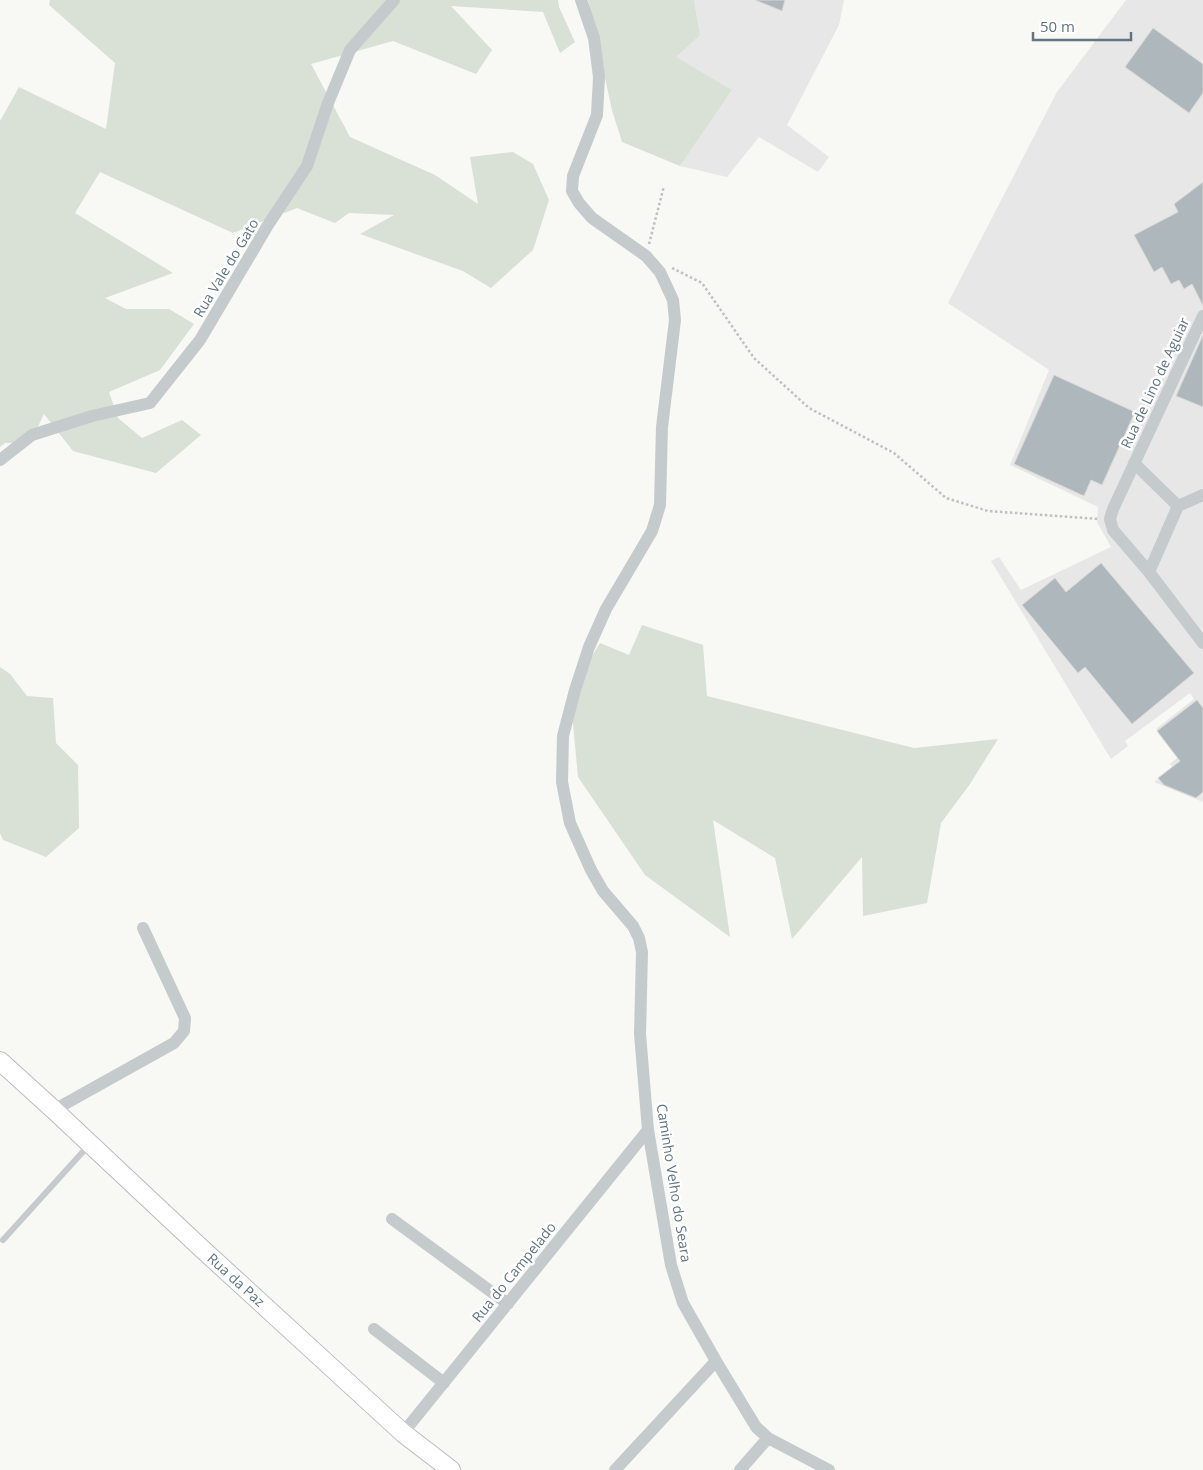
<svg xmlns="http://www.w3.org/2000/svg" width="1203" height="1470" font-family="'Open Sans',sans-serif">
	<rect width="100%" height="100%" fill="#f8f8f5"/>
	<path fill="#e6e7e6" d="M694,0H844L839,25L787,125L829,157L818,172L759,137L727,177L680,166L732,90L675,57L700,35Z
		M1126,0H1203V802L1154,782L1173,768L1170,764L1177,758L1156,729L1194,699L1190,693L1125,741L1128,746L1111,759L991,561L999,557L1021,590L1111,547L1097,522L1098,507L1010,465L1049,370L948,303L1057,92Z"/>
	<path fill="#d9e0d5" d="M50,0H558L559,7L575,42L560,53L543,12L451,6L492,50L476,74L393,41L311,64L350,137L435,175L478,204L470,157L513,152L533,164L549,200L533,250L491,288L463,271L360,234L394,215L349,213L335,223L297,208L233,233L100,172L75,213L173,273L105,298L126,309H169L194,324L160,370L109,392L118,418L142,438L182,420L201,435L156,473L73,451L44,414L30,443H5L0,447V121L19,87L106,129L115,63L49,5Z
		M588,0H694L700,35L676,57L732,90L680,166L622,142L612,110Z
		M642,625L703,645L707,696L914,748L998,739L970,784L941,823L927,903L863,916L862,857L792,939L775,858L713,820L730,937L645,875L578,777L570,692L600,643L629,655Z
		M0,667L10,674L27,696L53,698L56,743L78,765L79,828L46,857L3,840L0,833Z"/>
	<path fill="#aeb7bc" stroke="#dad9d7" d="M755,0H785L782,11Z
		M1153,28L1203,64V93L1189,113L1125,67Z
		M1203,182V306L1192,284L1184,289L1179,280L1171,284L1162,267L1154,272L1134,235L1178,212L1174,204Z
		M1203,335V407L1176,396Z
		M1054,375L1135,412L1102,485L1091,480L1084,496L1014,464Z
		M1101,563L1194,673L1132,724L1085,667L1078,673L1022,605L1055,578L1066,592Z
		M1197,700L1203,708V792L1196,798L1164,785L1158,778L1180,761L1157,731Z"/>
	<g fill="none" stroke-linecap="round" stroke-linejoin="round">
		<defs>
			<path id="secondary" d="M0,1061L54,1110L200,1247L403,1433L451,1470"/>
		</defs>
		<use href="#secondary" stroke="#b7bdc1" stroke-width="20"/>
		<path stroke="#bec1c3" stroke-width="2.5" stroke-dasharray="2.5 2.5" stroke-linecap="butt" d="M649,244L664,186
			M672,268L702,283L754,358L809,408L894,453L946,498L988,511L1099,519"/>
		<path stroke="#c5cacd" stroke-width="6" d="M3,1240L89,1145"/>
		<path stroke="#c5cacd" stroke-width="12" d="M581,0L594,38L599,77L597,115L573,176L572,191L579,203L592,218L646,256L660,272L673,300L675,320L662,427L660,505L652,531L606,609L589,647L575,690L563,736L562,782L570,823L591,870L603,891L633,926L639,938L642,952L640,1034L648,1130L671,1265L683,1303L716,1361L756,1427L768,1438L829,1470
			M0,460L32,435L92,416L150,403L200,340L268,225L307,166L328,103L350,50L394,0
			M1134,463L1178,506
			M1178,506L1149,572L1113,530L1110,519L1113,509L1203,316
			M1178,506L1203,495
			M1149,572L1203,643
			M54,1110L174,1043L184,1031L185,1018L143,928
			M392,1219L508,1304
			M374,1329L444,1383
			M403,1433L648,1130
			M615,1470L716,1361
			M740,1470L768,1438"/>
		<use href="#secondary" stroke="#fff" stroke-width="18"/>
	</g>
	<g text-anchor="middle" stroke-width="5" stroke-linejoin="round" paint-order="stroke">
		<g font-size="14" fill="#607582" stroke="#fff">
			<text transform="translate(226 268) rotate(-59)" y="5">Rua Vale do Gato</text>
			<text transform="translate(1155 383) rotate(-65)" y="5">Rua de Lino de Aguiar</text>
			<text transform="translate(674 1183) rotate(81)" y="5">Caminho Velho do Seara</text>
			<text transform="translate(514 1272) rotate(-51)" y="5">Rua do Campelado</text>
			<text transform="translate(236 1280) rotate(42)" y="5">Rua da Paz</text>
		</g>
	</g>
	<path d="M1033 32v8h98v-8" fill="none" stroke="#607582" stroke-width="2.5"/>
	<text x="1040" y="32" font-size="15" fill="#607582" stroke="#ffffff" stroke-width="4" paint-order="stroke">50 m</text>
</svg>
